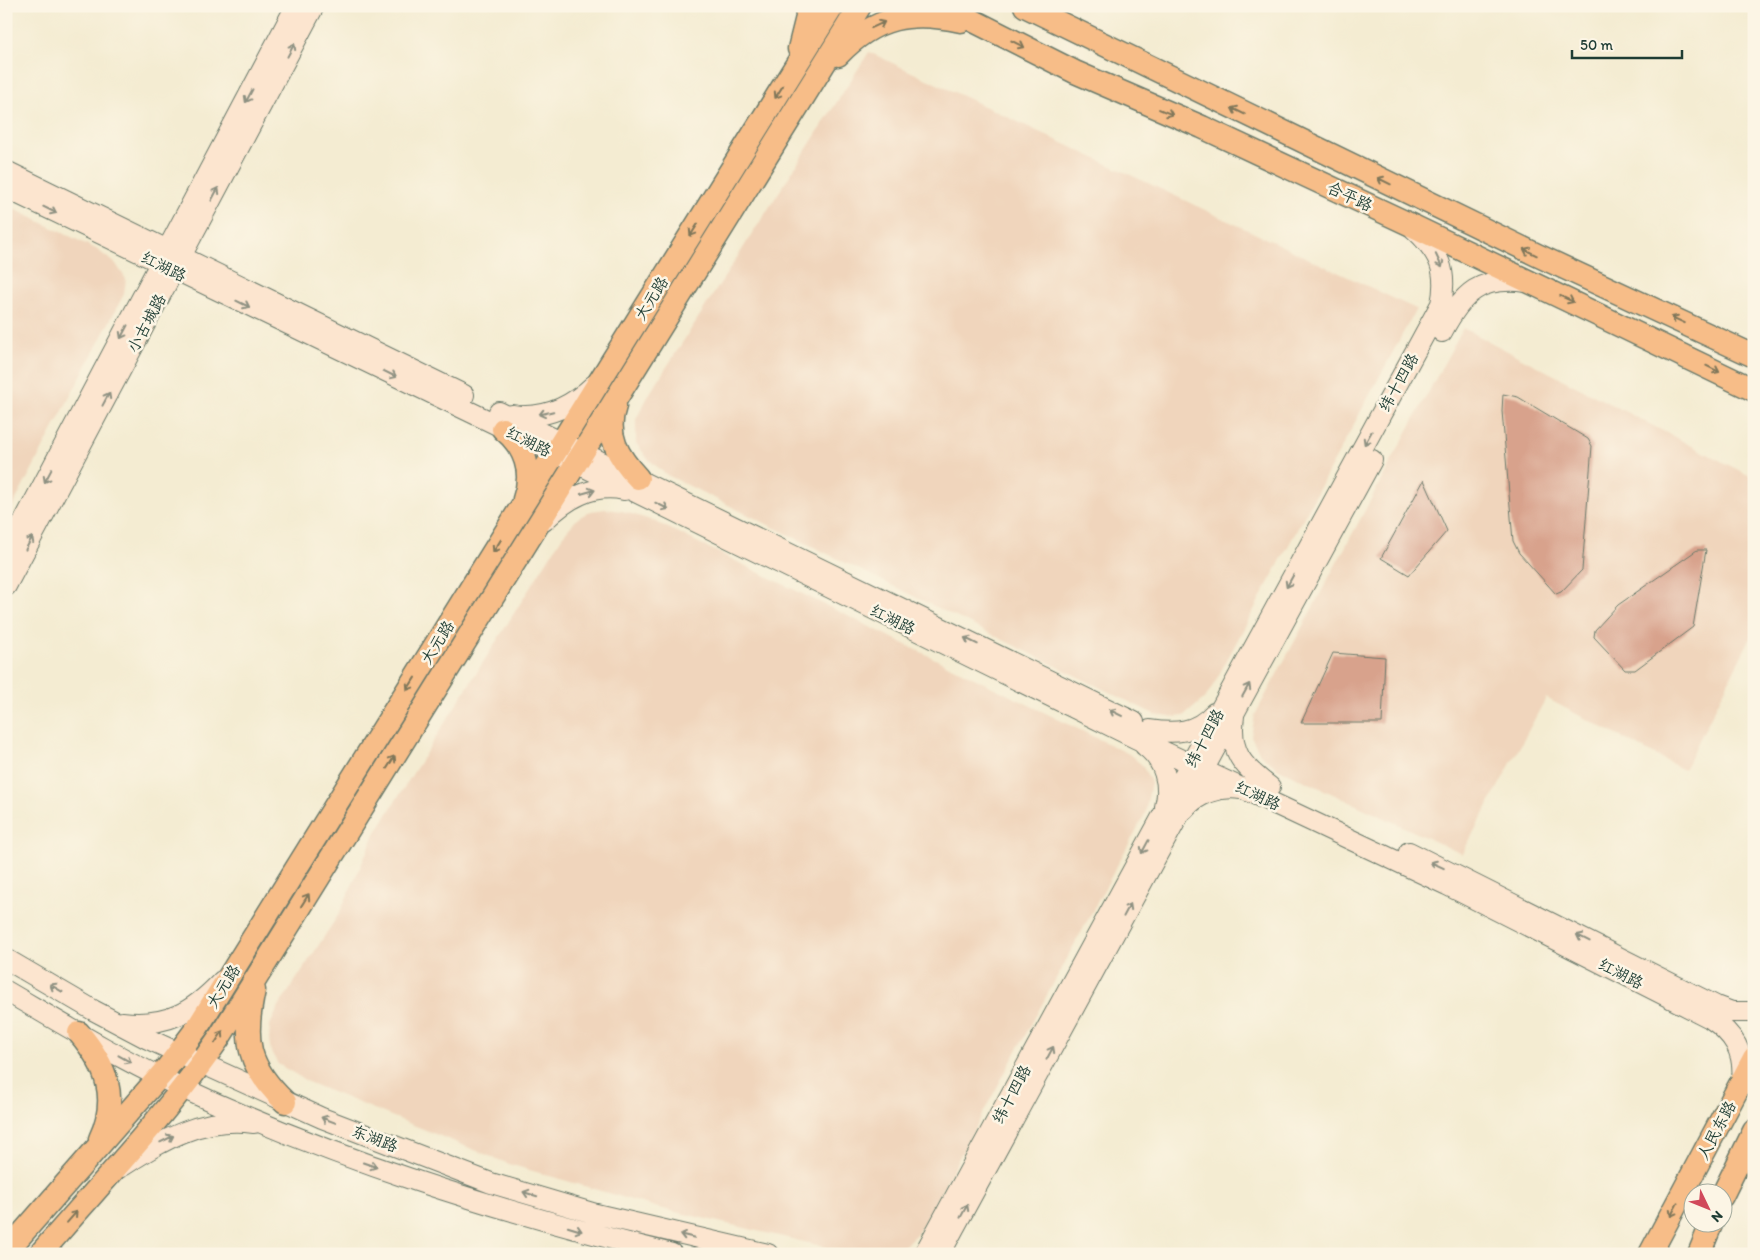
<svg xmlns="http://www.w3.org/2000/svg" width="1760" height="1260" font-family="Itim,'LXGW WenKai TC',sans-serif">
	<rect width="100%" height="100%" fill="#fcf5e5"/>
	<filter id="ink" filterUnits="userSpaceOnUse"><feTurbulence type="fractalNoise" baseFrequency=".02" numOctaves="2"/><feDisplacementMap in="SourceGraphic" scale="10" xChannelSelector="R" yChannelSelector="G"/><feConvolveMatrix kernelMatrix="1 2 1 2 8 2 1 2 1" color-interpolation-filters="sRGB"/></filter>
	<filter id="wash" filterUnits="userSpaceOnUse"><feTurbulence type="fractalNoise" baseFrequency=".0096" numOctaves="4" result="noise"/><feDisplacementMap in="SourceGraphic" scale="20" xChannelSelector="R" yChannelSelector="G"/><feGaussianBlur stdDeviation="1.12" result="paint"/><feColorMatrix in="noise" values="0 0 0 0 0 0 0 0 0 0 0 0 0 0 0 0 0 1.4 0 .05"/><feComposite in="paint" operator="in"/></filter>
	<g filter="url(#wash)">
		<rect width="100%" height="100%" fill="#f4ecd2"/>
		<path fill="#f0d5bc" d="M869,52L1416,309L1215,682L1206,697L1184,716L1170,717L1156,715L667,475L648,459L636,443V419L650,393Z
			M6,205L96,249L116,264L126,279L124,294L6,519Z
			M1463,328L1754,478V631L1684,770L1546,698L1462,854L1277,768L1260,754L1251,736L1255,715Z
			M605,509L622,511L654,521L1129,754L1142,765L1151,782L1145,814L928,1215L918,1232L905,1245L891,1252L856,1254L659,1208L509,1164L310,1083L278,1064L271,1052L269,1040L270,1025L279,1006L339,914L376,832L564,534L578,518L591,511Z"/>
		<g id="blocks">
			<path fill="#d8a28c" d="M1503,394L1518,397L1588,439L1592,446L1582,570L1561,592L1556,594L1519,553L1513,541L1502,411Z
				M1424,480L1447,531L1409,575L1381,558Z
				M1697,550H1706L1693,627L1635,670H1625L1594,637L1595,630L1618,605Z
				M1333,653L1385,657L1382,723H1301Z"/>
		</g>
	</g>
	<g filter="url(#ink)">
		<use href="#blocks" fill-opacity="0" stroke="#6a7a6b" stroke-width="1"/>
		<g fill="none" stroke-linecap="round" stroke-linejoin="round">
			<defs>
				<path id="secondary" d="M6,171L464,395
					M6,188L601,475L1135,738L1447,885L1710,1018C1734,1034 1745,1052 1742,1081
					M1442,332C1463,292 1480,276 1527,282
					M499,412L1134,722
					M512,415C544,420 572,406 594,385
					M544,521C566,499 592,483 624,490
					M6,555L296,6
					M6,586L314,6
					M1234,716C1229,752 1242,766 1270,787
					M1150,730C1175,734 1196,733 1214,713
					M1145,746C1164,760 1171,784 1165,807
					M1184,810C1197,793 1221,786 1241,789
					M1409,852L1716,1006L1732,1012H1754
					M6,959L93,1010L148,1039L322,1118L491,1183L596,1214L768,1254
					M6,991C61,1023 115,1056 172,1083C331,1159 501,1212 672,1254
					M122,1022C166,1027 192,1013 222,981
					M121,1167C164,1140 200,1116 254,1123
					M924,1254L1441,304C1448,270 1439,252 1414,229
					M940,1254L1372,460"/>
				<path id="primary" d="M944,6L1075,72L1202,127L1409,224L1754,390
					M1025,6L1537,255L1754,356
					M799,49L807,17L806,6
					M838,55C875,16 911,10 961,21
					M615,406C605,435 618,457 638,478
					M503,429C525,447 534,472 524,499
					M254,990C243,1040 247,1066 285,1102
					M79,1033C107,1066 119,1098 100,1139
					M1722,1196L1754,1131
					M6,1252L167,1068L197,1028L833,6
					M40,1254C101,1183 167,1115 219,1038L860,6
					M1650,1254L1754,1058
					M1699,1254L1712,1222"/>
			</defs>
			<use href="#secondary" stroke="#6a7a6b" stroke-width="22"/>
			<use href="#primary" stroke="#6a7a6b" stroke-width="25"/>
			<use href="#secondary" stroke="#fce5cf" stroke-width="20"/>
			<use href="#primary" stroke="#f7bd88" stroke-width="22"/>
		</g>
		<defs><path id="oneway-shaft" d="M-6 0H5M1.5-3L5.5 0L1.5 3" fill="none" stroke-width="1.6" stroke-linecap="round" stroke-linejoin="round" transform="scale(1.25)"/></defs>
		<g stroke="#80775a">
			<use href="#oneway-shaft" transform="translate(878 25) rotate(-25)"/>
			<use href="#oneway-shaft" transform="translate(1018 44) rotate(27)"/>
			<use href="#oneway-shaft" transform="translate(779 92) rotate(122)"/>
			<use href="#oneway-shaft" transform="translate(1238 111) rotate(-154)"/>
			<use href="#oneway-shaft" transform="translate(1166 112) rotate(23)"/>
			<use href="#oneway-shaft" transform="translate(1384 181) rotate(-154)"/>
			<use href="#oneway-shaft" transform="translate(694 230) rotate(122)"/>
			<use href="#oneway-shaft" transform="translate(1530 252) rotate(-154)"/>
			<use href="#oneway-shaft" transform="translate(1567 299) rotate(25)"/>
			<use href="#oneway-shaft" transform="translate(1678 320) rotate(-155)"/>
			<use href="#oneway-shaft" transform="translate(1713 369) rotate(26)"/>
			<use href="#oneway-shaft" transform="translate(497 546) rotate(122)"/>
			<use href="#oneway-shaft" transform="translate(411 684) rotate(122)"/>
			<use href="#oneway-shaft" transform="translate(391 762) rotate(-58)"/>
			<use href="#oneway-shaft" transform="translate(305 900) rotate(-58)"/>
			<use href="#oneway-shaft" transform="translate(219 1037) rotate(-57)"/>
			<use href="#oneway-shaft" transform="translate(1674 1210) rotate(118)"/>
			<use href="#oneway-shaft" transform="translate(72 1217) rotate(-49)"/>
		</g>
		<g stroke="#8e9182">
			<use href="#oneway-shaft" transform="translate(291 50) rotate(-62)"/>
			<use href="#oneway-shaft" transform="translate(249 96) rotate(118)"/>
			<use href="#oneway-shaft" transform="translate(215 194) rotate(-62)"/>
			<use href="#oneway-shaft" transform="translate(50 210) rotate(26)"/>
			<use href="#oneway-shaft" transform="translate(1439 261) rotate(65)"/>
			<use href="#oneway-shaft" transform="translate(243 304) rotate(26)"/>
			<use href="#oneway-shaft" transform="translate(124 332) rotate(118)"/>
			<use href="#oneway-shaft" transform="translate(390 374) rotate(26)"/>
			<use href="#oneway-shaft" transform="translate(106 399) rotate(-62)"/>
			<use href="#oneway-shaft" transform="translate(546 413) rotate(167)"/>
			<use href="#oneway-shaft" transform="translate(1368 438) rotate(119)"/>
			<use href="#oneway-shaft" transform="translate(48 476) rotate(118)"/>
			<use href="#oneway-shaft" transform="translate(588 492) rotate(-16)"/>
			<use href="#oneway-shaft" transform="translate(662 506) rotate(26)"/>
			<use href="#oneway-shaft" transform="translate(29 543) rotate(-62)"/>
			<use href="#oneway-shaft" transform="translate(1290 581) rotate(119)"/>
			<use href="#oneway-shaft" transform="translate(971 641) rotate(-154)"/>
			<use href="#oneway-shaft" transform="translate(1246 690) rotate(-61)"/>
			<use href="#oneway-shaft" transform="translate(1116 713) rotate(-154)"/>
			<use href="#oneway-shaft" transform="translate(1145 847) rotate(118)"/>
			<use href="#oneway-shaft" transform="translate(1437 865) rotate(-155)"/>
			<use href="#oneway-shaft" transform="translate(1127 910) rotate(-62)"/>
			<use href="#oneway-shaft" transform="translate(1583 938) rotate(-153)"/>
			<use href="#oneway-shaft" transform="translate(56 988) rotate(-149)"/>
			<use href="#oneway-shaft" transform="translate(1050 1053) rotate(-62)"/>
			<use href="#oneway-shaft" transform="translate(125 1059) rotate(29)"/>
			<use href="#oneway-shaft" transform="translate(328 1120) rotate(-159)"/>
			<use href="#oneway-shaft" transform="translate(167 1139) rotate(-26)"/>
			<use href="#oneway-shaft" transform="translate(370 1165) rotate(19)"/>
			<use href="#oneway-shaft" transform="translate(530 1194) rotate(-163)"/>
			<use href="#oneway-shaft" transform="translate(964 1211) rotate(-62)"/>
			<use href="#oneway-shaft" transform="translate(575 1229) rotate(17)"/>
			<use href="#oneway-shaft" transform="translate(687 1236) rotate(-167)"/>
		</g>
	</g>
	<g text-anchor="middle" stroke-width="5" stroke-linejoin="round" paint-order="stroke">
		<g font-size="16" fill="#1f3d34" stroke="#fcf5e5">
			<text transform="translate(1350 196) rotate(25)" y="6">合平路</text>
			<text transform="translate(164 266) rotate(26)" y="6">红湖路</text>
			<text transform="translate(651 298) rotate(-58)" y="6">大元路</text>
			<text transform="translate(146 323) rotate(-62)" y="6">小古城路</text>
			<text transform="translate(1398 382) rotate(-61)" y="6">纬十四路</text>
			<text transform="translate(529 441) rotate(26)" y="6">红湖路</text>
			<text transform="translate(893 619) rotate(26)" y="6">红湖路</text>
			<text transform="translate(437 642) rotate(-58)" y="6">大元路</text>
			<text transform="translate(1204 738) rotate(-62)" y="6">纬十四路</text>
			<text transform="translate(1258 795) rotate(25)" y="6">红湖路</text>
			<text transform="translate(1621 973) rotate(27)" y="6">红湖路</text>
			<text transform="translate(223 986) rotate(-58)" y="6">大元路</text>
			<text transform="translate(1011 1094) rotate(-62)" y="6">纬十四路</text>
			<text transform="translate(1716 1130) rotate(-62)" y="6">人民东路</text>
			<text transform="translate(375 1138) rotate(21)" y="6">东湖路</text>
		</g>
	</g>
	<rect width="1760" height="1260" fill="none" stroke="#fcf5e5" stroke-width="25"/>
	<g transform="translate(1708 1208) rotate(133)"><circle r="24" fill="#fcf5e5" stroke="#a4ab9e"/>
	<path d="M0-4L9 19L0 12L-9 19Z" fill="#d1495b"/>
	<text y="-8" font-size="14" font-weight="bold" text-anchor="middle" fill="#1f3d34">N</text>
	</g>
	<path d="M1572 50v8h110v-8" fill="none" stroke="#1f3d34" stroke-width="2.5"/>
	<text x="1580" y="50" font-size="15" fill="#1f3d34" stroke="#fcf5e5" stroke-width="4" paint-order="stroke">50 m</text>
</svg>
